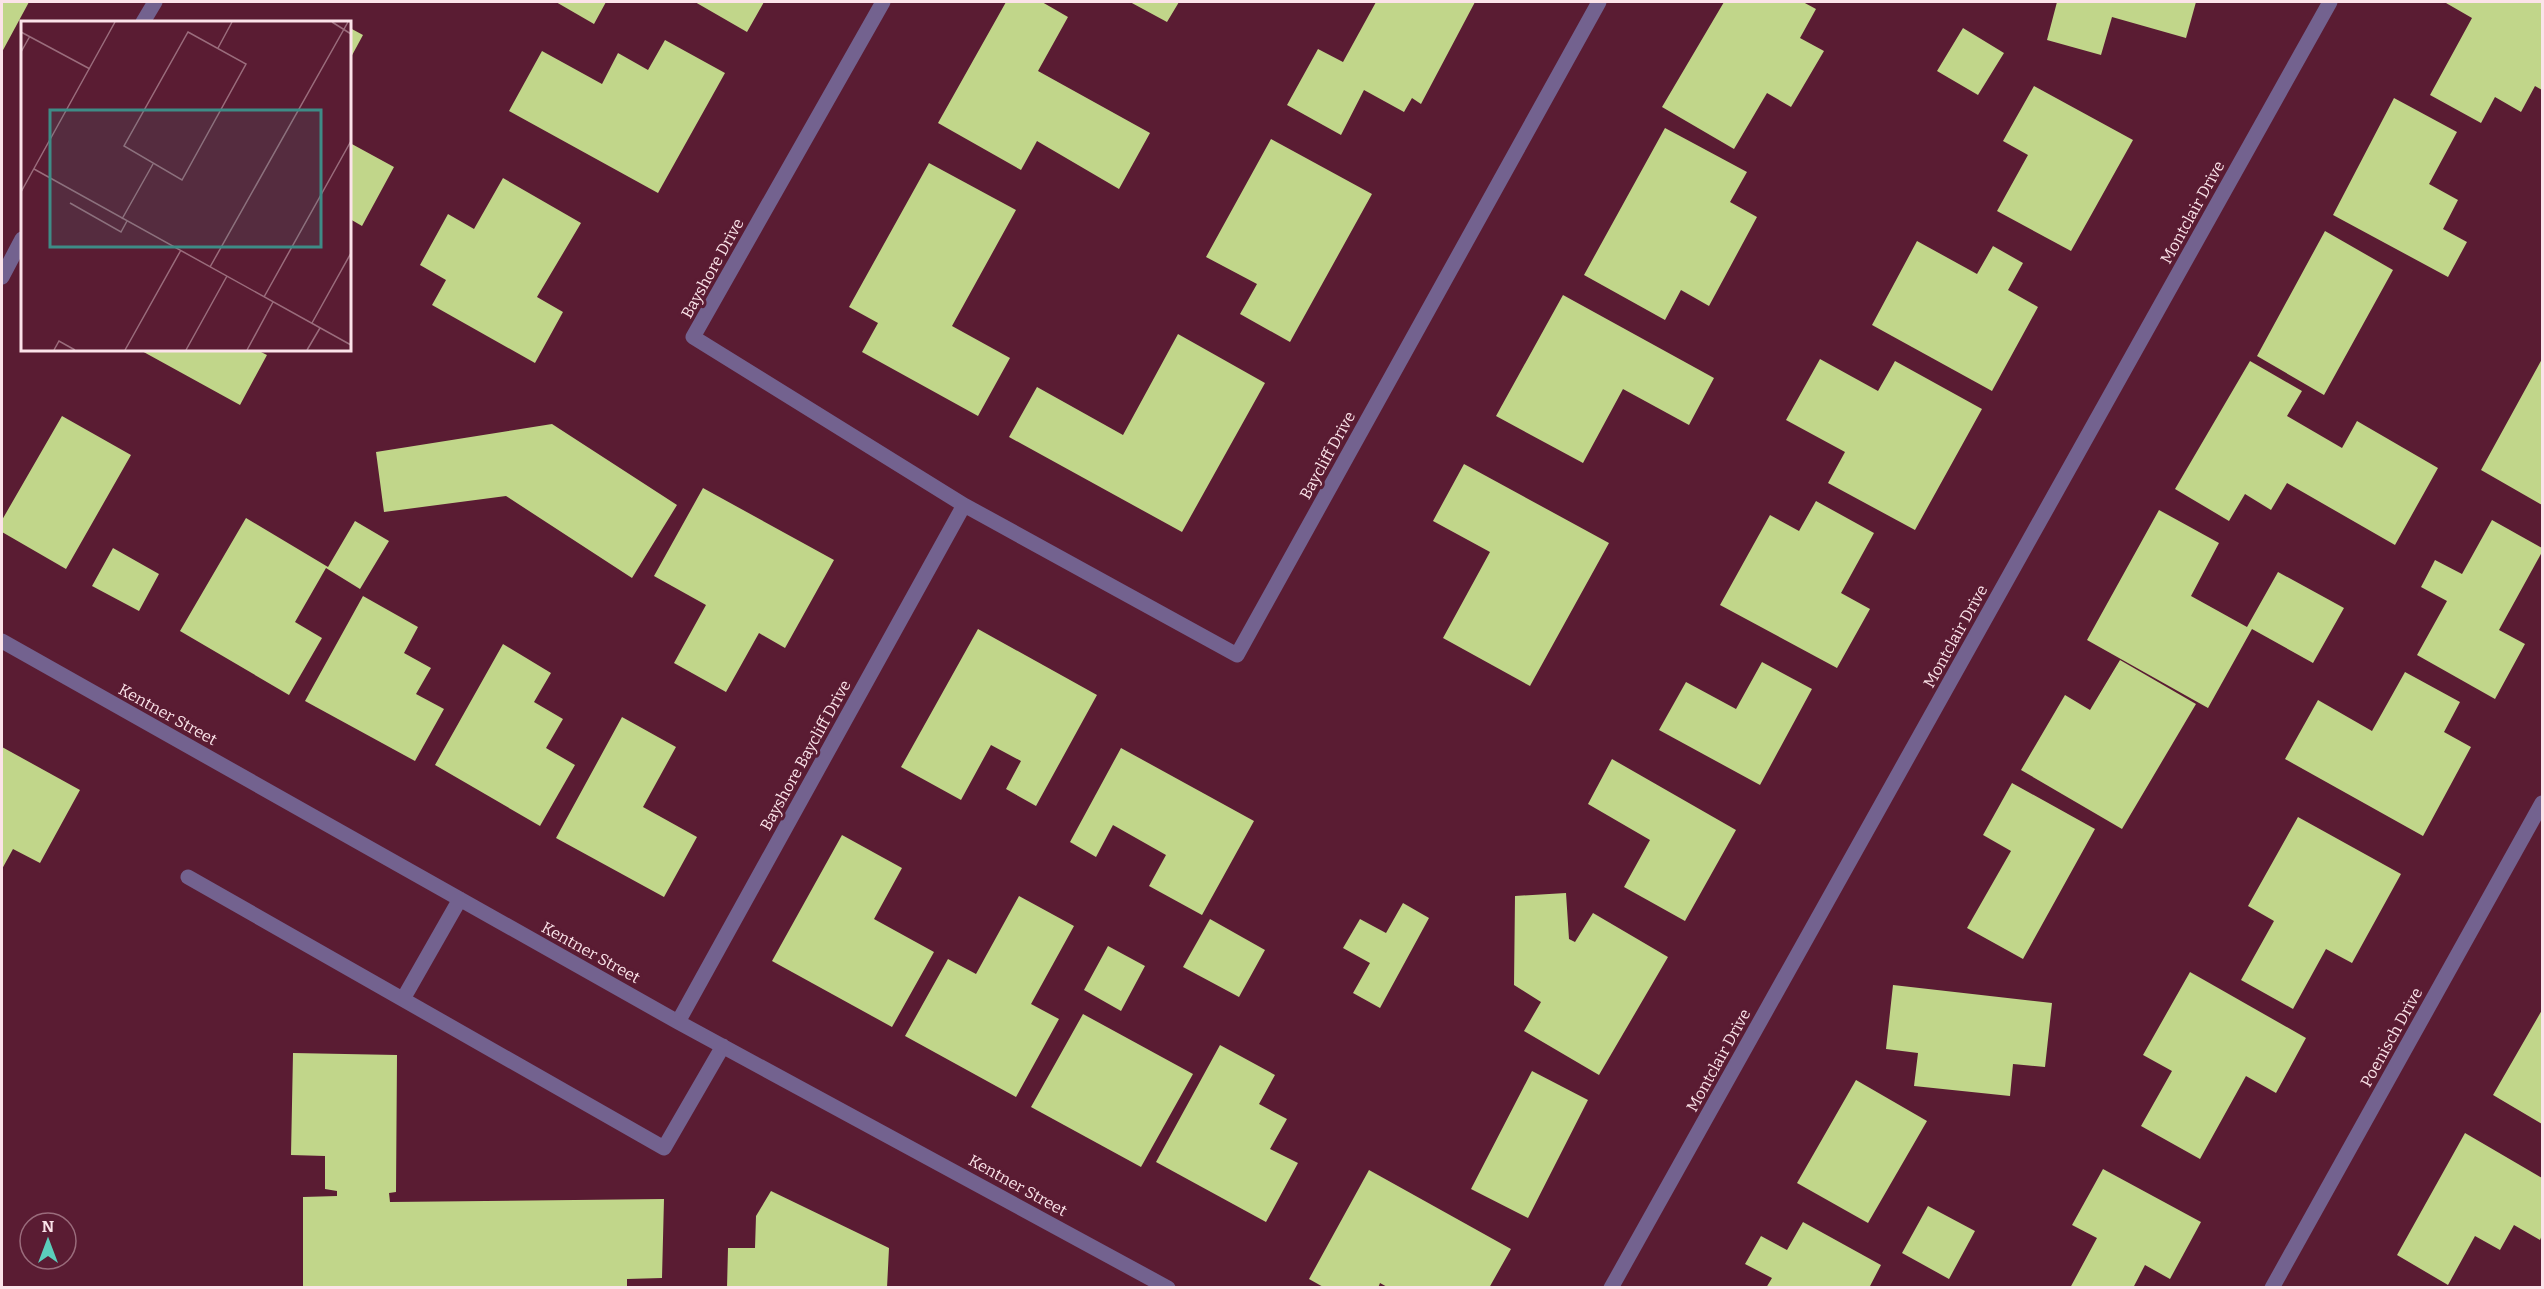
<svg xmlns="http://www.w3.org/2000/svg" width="2544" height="1289" font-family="Bitter,serif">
	<rect width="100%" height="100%" fill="#5a1c33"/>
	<path fill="#c1d68a" d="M2,2H29L2,52Z
		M556,2H606L594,24Z
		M695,2H764L747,32Z
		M1006,2H1042L1068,17L1038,71L1150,133L1119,189L1037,141L1021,170L938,123Z
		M1130,2H1179L1167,22Z
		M1376,2H1475L1421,104L1412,98L1404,112L1364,90L1341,135L1287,105L1318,49L1343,62Z
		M1724,2H1803L1816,9L1800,38L1824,51L1791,107L1767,93L1734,149L1662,107Z
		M2057,2H2196L2186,38L2112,17L2101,55L2047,40Z
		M2447,2H2542V90L2535,86L2521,112L2495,97L2481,123L2430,95L2472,18L2446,3Z
		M350,28L363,35L350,59Z
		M1963,28L2004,53L1978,95L1937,71Z
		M665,40L725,73L658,193L509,111L542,51L602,84L618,53L648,70Z
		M2034,86L2133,140L2071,251L1997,211L2028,155L2003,141Z
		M2394,98L2457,132L2429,184L2458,200L2443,229L2467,242L2448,277L2333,215Z
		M1665,128L1747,172L1730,202L1757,217L1709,306L1681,290L1665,320L1584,275Z
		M1271,139L1372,194L1290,342L1240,314L1257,284L1206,257Z
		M350,143L394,167L362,226L350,219Z
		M929,163L1016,210L952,326L1010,358L978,416L862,352L878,323L849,307Z
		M503,178L581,223L537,297L563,312L535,363L432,305L446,280L420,265L448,214L474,229Z
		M2325,231L2393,270L2324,395L2257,356Z
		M1917,241L1977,274L1993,246L2023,263L2008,290L2038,307L1992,391L1872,325Z
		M1563,295L1714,378L1689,425L1623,389L1583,463L1496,416Z
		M1178,334L1265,383L1182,532L1009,437L1037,387L1123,435Z
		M140,350H257L267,355L240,405Z
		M1820,359L1878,391L1895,361L1982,409L1915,530L1828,483L1845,452L1786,420Z
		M2542,359V505L2481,470Z
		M2250,361L2302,391L2287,416L2342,448L2357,421L2438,468L2395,545L2287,483L2271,510L2245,494L2229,521L2175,489Z
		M62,416L131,455L66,569L2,532V520Z
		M552,424L677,505L632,578L506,496L384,512L376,452Z
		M1464,464L1609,543L1530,686L1443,638L1490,552L1433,521Z
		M703,488L834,560L785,648L759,633L726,692L674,663L706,605L654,576Z
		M1816,501L1874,533L1841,593L1870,609L1837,668L1720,605L1770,515L1799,531Z
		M2159,510L2219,543L2191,596L2247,627L2278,572L2344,608L2313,663L2252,629L2208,708L2087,640Z
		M246,518L328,567L355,521L389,541L360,589L326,568L295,622L322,638L289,695L180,631Z
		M2492,520L2542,548V552L2499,630L2525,644L2495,699L2417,655L2447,601L2421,587L2435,560L2462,574Z
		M113,548L159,574L139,611L92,586Z
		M363,596L418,627L404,653L431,668L416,694L444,709L415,761L305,701Z
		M978,629L1097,695L1036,806L1006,789L1021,761L991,745L961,800L901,767Z
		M503,644L551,673L534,702L563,719L546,748L575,765L540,826L435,765Z
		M2120,660L2196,704L2122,829L2021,770L2065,695L2090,710Z
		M1762,662L1812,689L1760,785L1659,730L1686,682L1736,709Z
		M2405,672L2460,702L2444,732L2471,747L2423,836L2285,759L2318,700L2372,731Z
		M622,717L676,747L643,807L697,837L664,897L556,838Z
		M2,747L80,790L40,863L13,849L2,869Z
		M1121,748L1254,821L1202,915L1149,886L1166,855L1113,825L1096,857L1070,842Z
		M1612,759L1736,830L1685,921L1624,887L1650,840L1588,804Z
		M2012,783L2095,829L2023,959L1967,928L2011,851L1983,835Z
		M2298,817L2401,874L2352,963L2326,949L2293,1009L2241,980L2274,921L2248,906Z
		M842,835L902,868L874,919L934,952L892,1027L772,961Z
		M1566,893L1569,939L1575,942L1593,913L1668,957L1599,1075L1524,1031L1541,1002L1514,985L1515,896Z
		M1019,896L1074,926L1031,1004L1059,1019L1016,1097L905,1036L948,959L976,974Z
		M1403,903L1429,918L1380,1008L1353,993L1370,963L1343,948L1360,919L1386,933Z
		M1210,919L1265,950L1239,997L1183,967Z
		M1108,946L1145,966L1121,1011L1084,990Z
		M2190,972L2306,1038L2276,1093L2246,1076L2200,1159L2141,1126L2172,1071L2143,1055Z
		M1893,985L2052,1003L2045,1067L2013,1064L2010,1096L1914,1086L1918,1053L1886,1049Z
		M2542,1010V1124L2493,1095Z
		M1083,1014L1193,1074L1141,1167L1031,1107Z
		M1220,1045L1275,1075L1259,1104L1287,1119L1270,1149L1298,1163L1266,1222L1156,1162Z
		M293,1053L397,1055L396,1192L389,1193L390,1202L664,1199L662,1278L627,1279V1288H303V1197L337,1196V1191L325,1189V1156L291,1155Z
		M1532,1071L1588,1100L1528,1218L1471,1189Z
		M1856,1080L1927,1121L1868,1223L1797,1183Z
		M2465,1133L2542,1178V1235L2540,1240L2514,1225L2500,1250L2475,1236L2448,1285L2397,1255Z
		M2103,1169L2201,1222L2170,1279L2145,1265L2133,1288H2070L2097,1238L2072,1225Z
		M1369,1170L1511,1249L1489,1288H1389L1380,1283L1378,1288H1325L1309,1279Z
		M771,1191L889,1248L887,1288H727L728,1248H755L756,1216Z
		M1928,1206L1975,1231L1949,1279L1902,1253Z
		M1803,1222L1881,1265L1869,1288H1766L1772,1278L1745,1264L1761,1236L1787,1250Z"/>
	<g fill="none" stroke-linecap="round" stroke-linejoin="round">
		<path stroke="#73628f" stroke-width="15" d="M883,2L693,337L964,505L1237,655L1599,2
			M143,22L155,2
			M2,277L22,239
			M2,641L678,1022L1168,1288
			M188,877L664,1148L723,1046
			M403,999L460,899
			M678,1022L964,505
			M1611,1288L2330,2
			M2272,1288L2542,803"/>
	</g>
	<g text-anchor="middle" stroke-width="6" stroke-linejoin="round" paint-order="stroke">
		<g font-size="16" fill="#fbe3e9" stroke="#5a1c33">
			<text transform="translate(2192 212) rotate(-61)" y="6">Montclair Drive</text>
			<text transform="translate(712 268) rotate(-61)" y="6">Bayshore Drive</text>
			<text transform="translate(1327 455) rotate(-61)" y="6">Baycliff Drive</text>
			<text transform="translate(1955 636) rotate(-61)" y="6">Montclair Drive</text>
			<text transform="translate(168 714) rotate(29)" y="6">Kentner Street</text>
			<text transform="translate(805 755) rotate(-61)" y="6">Bayshore Baycliff Drive</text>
			<text transform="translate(591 952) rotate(29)" y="6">Kentner Street</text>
			<text transform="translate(2391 1037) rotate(-61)" y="6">Poenisch Drive</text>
			<text transform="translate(1718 1060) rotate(-61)" y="6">Montclair Drive</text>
			<text transform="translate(1018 1185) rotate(29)" y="6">Kentner Street</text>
		</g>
	</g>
	<g transform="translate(21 21)">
		<rect width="330" height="330" fill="#5a1c33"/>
		<path fill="none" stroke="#9a6c7c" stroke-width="1.5" d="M311,1L330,13M0,11L69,48M167,11L225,43L161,159L103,125ZM197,27L211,1M0,31L9,15M13,148L330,324M0,171L94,1M49,182L100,211L106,200M101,198L132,143M189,246L327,1M243,276L330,120M291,302L330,232M33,329L38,320L54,329M104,329L160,229M165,329L206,255M226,329L252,281M286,329L299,307"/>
		<path fill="#3e8c87" fill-opacity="0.15" stroke="#3e8c87" stroke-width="3" d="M29,89H300V226H29Z"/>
		<rect width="330" height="330" fill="none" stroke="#fbe3e9" stroke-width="3"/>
	</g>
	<rect width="2544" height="1289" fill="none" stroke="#fbe3e9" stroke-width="6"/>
	<g transform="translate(48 1241)"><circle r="28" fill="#5a1c33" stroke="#9a6c7c" stroke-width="1.5"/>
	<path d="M0-4.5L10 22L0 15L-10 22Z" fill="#5bcebb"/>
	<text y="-9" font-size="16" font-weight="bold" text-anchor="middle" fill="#fbe3e9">N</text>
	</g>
</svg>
